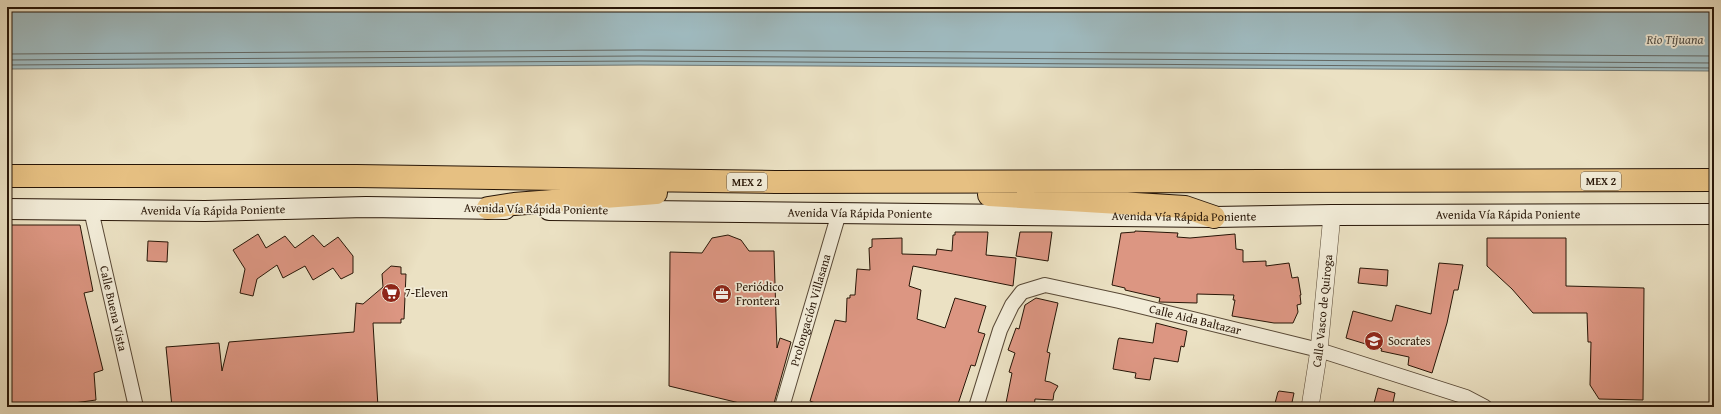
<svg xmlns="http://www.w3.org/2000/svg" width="1721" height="414" font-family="'Gentium Book Plus',serif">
	<rect width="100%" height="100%" fill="#ebe1c3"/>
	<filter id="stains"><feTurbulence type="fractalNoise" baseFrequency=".005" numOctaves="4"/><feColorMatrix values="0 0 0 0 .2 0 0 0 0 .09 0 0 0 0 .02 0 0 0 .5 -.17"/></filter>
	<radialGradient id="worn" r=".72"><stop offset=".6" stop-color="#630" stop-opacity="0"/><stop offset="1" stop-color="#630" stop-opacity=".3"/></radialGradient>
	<path fill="#9fbabf" stroke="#6f7875" d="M7,7H1714V71L639,65L7,69Z"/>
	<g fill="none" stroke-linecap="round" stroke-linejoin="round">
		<path stroke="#646863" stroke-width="1" d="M7,54L639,50L1714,56
			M7,60L639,56L1714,63
			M7,65L639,61L1714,68"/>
	</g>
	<path fill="#dc9682" stroke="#281607" d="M8,225H80L93,291L84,293L103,370L94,373L96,400L52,406V407H7V229H9Z
		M1135,231L1178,233L1177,237L1190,238L1235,234L1236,249L1243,250V262L1266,261V266L1289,263L1292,278L1298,277L1301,295H1300L1301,304L1297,305L1298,312L1293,323H1274L1232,316L1235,300H1233L1234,295L1197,294V303L1159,302L1160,298L1125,290V288L1112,285L1121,233L1135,232Z
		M955,232H988L986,255L1016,258L1013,286L913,266L909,286L921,290L917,319L945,328L955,298L986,306L978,332L985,334L982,343L975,366L971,365L957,407H825L810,401L835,320L846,322L847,298H850V295H855L857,269L870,270L869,248L872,247V239L902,238V254L936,255L937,249L952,251L953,235H955Z
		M1020,232H1052L1048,261L1016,256Z
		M258,234L266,248L285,236L295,248L313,235L324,247L338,237L353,256V273L341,279L333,268L313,280L305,266L283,278L277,265L257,279L253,296L240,293L245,269L233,250Z
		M728,235L741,240L749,251H774L777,348L780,338L791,342L773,407H756L669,386L670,252L702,253L712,238Z
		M1487,238H1566V286L1644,288L1643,400L1599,399L1590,385L1591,342H1588L1587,313H1533L1512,289L1487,266Z
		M148,241L168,242L167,262L147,261Z
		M1439,263L1463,265L1458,290H1454L1447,323L1432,373L1408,365L1409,357L1381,351L1382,349L1346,338L1353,311L1390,321H1392L1396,305L1431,314Z
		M391,266L401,267V274H406L404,319H401V323H373L378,407H172L166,347L219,343L222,371L229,342L354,332L356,303L363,304L383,287L382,274Z
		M1360,268L1388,270L1387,286L1358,283Z
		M1036,298L1058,303L1047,352L1050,353L1045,381L1050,382L1058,386L1054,393L1053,400L1035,399L1034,407H1024L1006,403L1012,373L1009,372L1015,353L1008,350L1016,328L1019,329L1025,305Z
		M1156,323L1187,331L1184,347L1181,346L1178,362L1154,358L1150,380L1135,378L1136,373L1113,369L1118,340L1119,338L1153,343Z
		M1378,388L1395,393L1392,407H1373Z
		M1279,391L1294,393L1291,407H1274L1278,392Z"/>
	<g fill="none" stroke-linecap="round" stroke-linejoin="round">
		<defs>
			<g id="minor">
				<path id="s1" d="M91,210L136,407"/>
				<path id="s2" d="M782,407L839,213"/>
				<path id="s3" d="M976,407L1000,330L1012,305L1022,292L1045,285L1119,301L1319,350L1466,397L1485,407"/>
			</g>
			<g id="tertiary">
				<path id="s4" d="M1310,407L1319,350L1332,215"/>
			</g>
			<g id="secondary">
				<path id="s5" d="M7,209L205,211L366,207L505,209"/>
				<path id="s6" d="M549,210L1214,217L1332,215L1714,214"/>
			</g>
			<path id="trunk" d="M7,176H357L775,182L1714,180
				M989,195L1185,207L1214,217
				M488,208L514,204L656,193"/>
		</defs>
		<use href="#minor" stroke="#594936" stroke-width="16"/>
		<use href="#tertiary" stroke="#594936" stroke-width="18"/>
		<use href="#secondary" stroke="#281607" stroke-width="22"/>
		<use href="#trunk" stroke="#281607" stroke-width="24"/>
		<use href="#minor" stroke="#f2ecd8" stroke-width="14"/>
		<use href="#tertiary" stroke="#f2ecd8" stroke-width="17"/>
		<use href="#secondary" stroke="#f2ecd8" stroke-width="20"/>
		<use href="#trunk" stroke="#e6c082" stroke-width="22"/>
	</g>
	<defs>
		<symbol id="supermarket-disc" viewBox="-11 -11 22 22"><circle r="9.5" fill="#8f2418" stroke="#f2ecd8"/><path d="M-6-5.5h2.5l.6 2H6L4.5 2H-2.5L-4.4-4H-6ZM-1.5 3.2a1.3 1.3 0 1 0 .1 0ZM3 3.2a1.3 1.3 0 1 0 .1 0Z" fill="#fff"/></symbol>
		<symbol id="office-disc" viewBox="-11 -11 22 22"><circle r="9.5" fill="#8f2418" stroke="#f2ecd8"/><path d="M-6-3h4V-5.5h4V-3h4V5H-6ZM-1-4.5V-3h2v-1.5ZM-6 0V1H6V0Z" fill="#fff"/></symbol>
		<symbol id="school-disc" viewBox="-11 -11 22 22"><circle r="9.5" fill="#8f2418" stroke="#f2ecd8"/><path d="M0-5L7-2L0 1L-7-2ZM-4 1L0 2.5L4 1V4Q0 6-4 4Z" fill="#fff"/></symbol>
	</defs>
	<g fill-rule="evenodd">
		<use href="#supermarket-disc" x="380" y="282" width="22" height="22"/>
		<use href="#office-disc" x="711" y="283" width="22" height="22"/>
		<use href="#school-disc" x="1363" y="330" width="22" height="22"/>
	</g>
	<g text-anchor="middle" stroke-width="3.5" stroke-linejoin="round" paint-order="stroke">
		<g fill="#f2ecd8" stroke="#655646" stroke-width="1">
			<rect x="1581" y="172" width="40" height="18" rx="3"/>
			<rect x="727" y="173" width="40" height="18" rx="3"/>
		</g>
		<g font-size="11" font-weight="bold" fill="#281607">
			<text x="1601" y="185">MEX 2</text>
			<text x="747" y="186">MEX 2</text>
		</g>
		<g font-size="12" fill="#281607" stroke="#f2ecd8">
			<text transform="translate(536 209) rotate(1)" y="4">Avenida Vía Rápida Poniente</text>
			<text dy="4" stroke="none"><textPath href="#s5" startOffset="206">Avenida Vía Rápida Poniente</textPath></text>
			<text dy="4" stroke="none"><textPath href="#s6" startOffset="311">Avenida Vía Rápida Poniente</textPath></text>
			<text dy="4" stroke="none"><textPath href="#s6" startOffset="959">Avenida Vía Rápida Poniente</textPath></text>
			<text dy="4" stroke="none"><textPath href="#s6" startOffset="635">Avenida Vía Rápida Poniente</textPath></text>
			<text dy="4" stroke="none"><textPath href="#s1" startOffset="101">Calle Buena Vista</textPath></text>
			<text dy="4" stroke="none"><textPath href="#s2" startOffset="101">Prolongación Villasana</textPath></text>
			<text dy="4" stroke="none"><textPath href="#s4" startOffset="97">Calle Vasco de Quiroga</textPath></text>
			<text dy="4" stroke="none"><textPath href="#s3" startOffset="303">Calle Aida Baltazar</textPath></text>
		</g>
		<g font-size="12" fill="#281607" stroke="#f2ecd8" text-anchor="start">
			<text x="736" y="291">Periódico<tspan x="736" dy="14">Frontera</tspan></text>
			<text x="405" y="297">7-Eleven</text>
			<text x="1388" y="345">Socrates</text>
		</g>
		<g font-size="13" font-style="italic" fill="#524f47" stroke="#f2ecd8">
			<text x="1675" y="44">Rio Tijuana</text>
		</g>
	</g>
	<rect width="1721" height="414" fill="none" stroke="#ebe1c3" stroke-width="24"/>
	<rect x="8" y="8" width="1705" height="398" fill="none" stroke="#281607" stroke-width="2"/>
	<rect x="12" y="12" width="1697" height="390" fill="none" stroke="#281607"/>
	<rect width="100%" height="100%" filter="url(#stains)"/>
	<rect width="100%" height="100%" fill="url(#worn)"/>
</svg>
